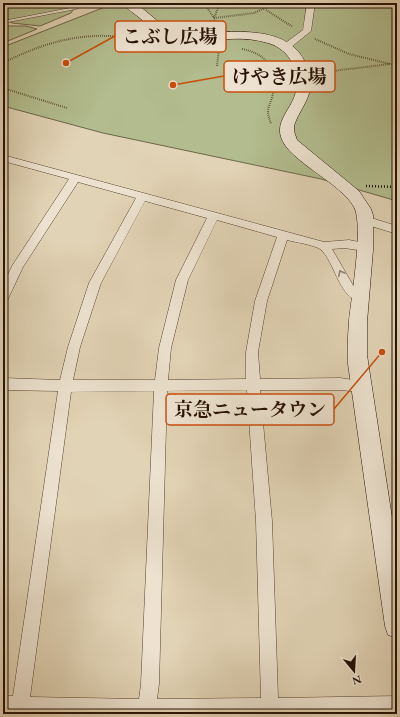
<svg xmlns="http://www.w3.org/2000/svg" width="400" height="717" font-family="'EB Garamond','Noto Serif JP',serif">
	<rect width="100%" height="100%" fill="#e1d3b5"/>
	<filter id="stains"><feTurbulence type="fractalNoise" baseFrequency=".005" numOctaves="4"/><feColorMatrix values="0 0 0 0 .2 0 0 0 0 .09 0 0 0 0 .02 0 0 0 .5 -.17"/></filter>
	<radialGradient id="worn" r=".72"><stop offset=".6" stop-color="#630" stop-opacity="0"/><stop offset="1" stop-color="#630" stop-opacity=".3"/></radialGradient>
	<path fill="#b2bc8e" stroke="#6c6649" d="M3,3H78L71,13L40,26L12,23L3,18Z
		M115,3H397V201L321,179L103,133L3,106V47Z
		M3,26H26L37,29L3,43Z"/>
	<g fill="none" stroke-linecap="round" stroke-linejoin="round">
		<defs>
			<path id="lane" d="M83,3H88L76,9L3,23V21L75,7Z"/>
			<path id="street" d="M307,3H315L311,31L290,48H284L283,46L284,44L303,30Z
				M3,155L324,242L349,240L369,244L371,247L369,250L365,251L344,248L332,249L354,287L364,293L366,296L364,299C341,307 335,260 320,249C314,245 295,242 287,240L267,301L258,352L260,379L340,378L366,382L368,386L366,390L361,392L340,390H260L272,521L278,698L397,696V714H3V696H13L58,391L3,390V378L60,380L68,347L89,283L136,198L78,182L23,267L7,301L3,303V285L12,266L69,179L3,161ZM145,201L207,218L176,280L159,348L155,380H73L80,347L101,283ZM217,220L277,237L255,301L246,352V379L168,380L171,348L188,280ZM247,390L256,521L261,698L157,699L159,684L167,391ZM154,391L141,684L139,699L30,697L71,392Z
				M365,216L397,226V234L361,223L359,220L361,217Z"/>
			<path id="secondary" d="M123,3H136L161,24L171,29L182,32C219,35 283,20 304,60C309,68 311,79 310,89C308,102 298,113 294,126V131L297,140L359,191L371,209L373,215V250L367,322V355L397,550V638L388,635L385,626L348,364C347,350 348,336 349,321C351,299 364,225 354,207C340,182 288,161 281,137C276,121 290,110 295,95C302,73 290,49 268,43C222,29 184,58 141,19C135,14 127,9 123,3Z"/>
		</defs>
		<use href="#lane" stroke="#564230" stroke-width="1"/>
		<use href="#street" stroke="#564230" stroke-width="1"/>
		<use href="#secondary" stroke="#271104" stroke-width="1"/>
		<path stroke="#271104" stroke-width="2" stroke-dasharray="0.5 1.5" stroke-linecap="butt" d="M204,3L214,18L215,25
			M266,10L293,27
			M214,18L254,13L276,3
			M214,18L220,3
			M315,39L349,54L390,64
			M242,49C267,54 277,68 273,94C272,100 268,106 268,112C268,116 270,120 271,124
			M3,63C40,44 79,32 121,37C143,40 164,48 187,50
			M217,66L219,49
			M324,72L390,64L397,65
			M250,75L274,74
			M3,88L67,108"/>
		<path stroke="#271104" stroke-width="2.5" stroke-dasharray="1 2" stroke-linecap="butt" d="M366,186L397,187"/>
		<use href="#lane" fill="#ece2cf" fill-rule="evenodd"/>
		<use href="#street" fill="#ece2cf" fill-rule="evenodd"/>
		<use href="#secondary" fill="#ece2cf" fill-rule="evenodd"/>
		<path stroke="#271104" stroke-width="2" stroke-dasharray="0.5 1.5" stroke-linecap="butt" d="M216,27L219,49
			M274,74L324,72"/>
	</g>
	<defs><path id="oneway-chevron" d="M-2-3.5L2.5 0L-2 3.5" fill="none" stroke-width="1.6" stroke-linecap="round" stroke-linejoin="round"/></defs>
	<use stroke="#938474" href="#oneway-chevron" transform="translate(341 273) rotate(-117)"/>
	<path fill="none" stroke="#cb4e0b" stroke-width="1.5" d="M66 63L115 36M173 85L224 76M382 352L334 409"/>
	<g fill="#cb4e0b" stroke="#ece2cf" stroke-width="1.5">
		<circle cx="66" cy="63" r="4"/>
		<circle cx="173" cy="85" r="4"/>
		<circle cx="382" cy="352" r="4"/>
	</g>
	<g fill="#ece2cf" stroke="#cb4e0b" stroke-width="1.5">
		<rect x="115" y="21" width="111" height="31" rx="4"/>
		<rect x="224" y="61" width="111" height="31" rx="4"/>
		<rect x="166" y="394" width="168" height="31" rx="4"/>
	</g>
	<g font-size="19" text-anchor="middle" font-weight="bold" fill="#271104">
		<text x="170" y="43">こぶし広場</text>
		<text x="279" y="83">けやき広場</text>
		<text x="250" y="416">京急ニュータウン</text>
	</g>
	<rect width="400" height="717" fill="none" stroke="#e1d3b5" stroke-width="16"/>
	<rect x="4" y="4" width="392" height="709" fill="none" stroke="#271104" stroke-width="2"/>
	<rect x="8" y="8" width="384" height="701" fill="none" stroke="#271104"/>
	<g transform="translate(354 671) rotate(162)" stroke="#ece2cf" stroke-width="3" paint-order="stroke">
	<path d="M0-3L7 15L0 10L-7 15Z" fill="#271104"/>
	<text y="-6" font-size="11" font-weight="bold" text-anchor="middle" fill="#271104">N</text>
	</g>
	<rect width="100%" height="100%" filter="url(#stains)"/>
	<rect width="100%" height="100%" fill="url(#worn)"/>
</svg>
